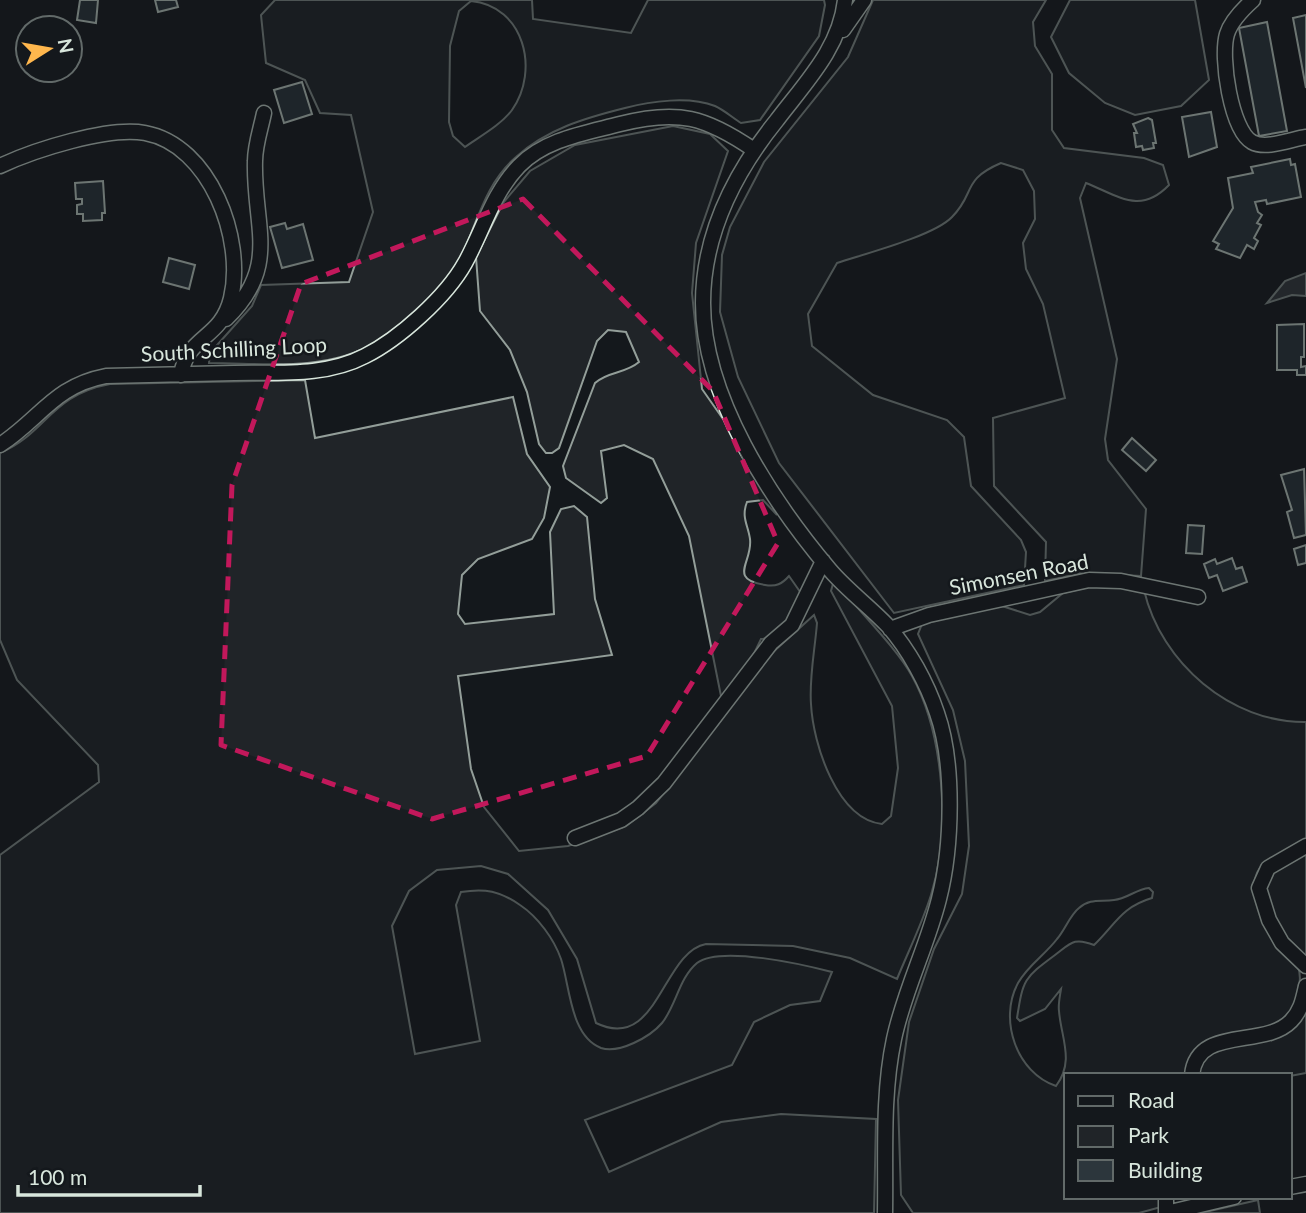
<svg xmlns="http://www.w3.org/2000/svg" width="1306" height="1213" font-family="Lato,sans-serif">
	<rect width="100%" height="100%" fill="#14181c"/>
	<path fill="#202428" stroke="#939e99" stroke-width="2" fill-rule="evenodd" d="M275,0H532L533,19L631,33L648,0H824L825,5L819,36L760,120L741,123C733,118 724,110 715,106C689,96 651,101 625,108C585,118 547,129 516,157C480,188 476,234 453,272C441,292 394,331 374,343C325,372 264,363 209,363L210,353L252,306L261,285L349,282L373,212L351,115L320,113L305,80L266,63L261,15ZM471,1C524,6 540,70 512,110C501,125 479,137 465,147L453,136L449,122L450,46L459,11Z
		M873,0H1046L1033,22L1035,46L1052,74V130L1064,148L1144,158L1163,165L1169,185C1140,215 1119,196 1086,183L1080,198L1117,359L1105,439L1108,460L1146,509L1141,576L1082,573L1045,581L1046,542L994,486L993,418L1065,398L1043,304L1026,269L1023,243L1035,219L1034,191L1023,170L1001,163C961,180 976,193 952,217C934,236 864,254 837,263L808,314L812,346L873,395L947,420L964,437L971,486L1021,540L1026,552L1024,585L894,613L779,463L738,377L720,312L722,255L730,227L764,162L848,57Z
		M1070,0H1195L1209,80L1181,106L1135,115L1105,103L1069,73L1051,37Z
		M673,126L710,134L728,151L696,243L692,293L702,389L737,439L777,515L763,500L747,502C741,517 748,525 750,539C753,562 727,579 765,585C776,587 782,584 789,576L803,596C794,613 783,639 761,639L748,666L722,701L689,536L653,459L624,445L601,451L607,498L601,503L566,478L563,466L595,383C608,371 625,374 639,362L626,332L608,330L597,341L559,448L552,453H546L539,444L527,392L510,350L480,311L476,257L503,203L530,171L575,145Z
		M305,380L315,438L513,397L527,454L550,487L544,518L532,539L478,559L462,575L458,614L465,624L554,614L550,532L561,509L574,506L587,517L595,599L612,655L458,676L471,769L484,807L519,851L568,846L626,826L656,803L772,653L814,615L817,623C815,649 809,678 811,704C813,744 837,819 882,824L891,816L898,768L892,706L831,591L834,580C855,607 897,648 912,676C944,734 951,831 931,895C922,924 908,952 897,979L850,958L793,946L706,944C662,952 658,1053 596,1023L577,959L548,910L508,874L481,866L437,870L409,891L392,926L415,1054L480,1041L456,905L461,892C485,888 500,891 520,905C538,917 554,939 561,959C570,986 570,1036 601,1048C619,1054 650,1037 662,1023C676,1006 679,978 697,963C720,945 805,965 832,972L820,1001L790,1005L754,1022L732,1065L585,1120L609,1172L721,1122L781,1114L876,1119L874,1213H0V855L99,782L98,765L17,680L0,640V453C47,433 50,395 110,384Z
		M1121,586L1144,590C1161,663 1231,723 1306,722V840C1293,849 1275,854 1263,865C1236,887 1284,944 1298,966C1301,976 1300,982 1298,992C1291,1035 1251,1032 1216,1037L1188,1075H1066V1197H1162L1161,1207L1139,1213H913L901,1195L898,1100L909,1022L934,949L962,894L969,846L965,761L953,710L918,634L922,624L928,619L1002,606L1030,615L1040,612L1063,593L1089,587ZM1149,888L1153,892L1152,898C1121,907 1115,925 1094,945C1074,937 1071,943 1055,955C1024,978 1023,979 1017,1018L1020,1021L1045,1009L1061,989C1060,996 1058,1004 1059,1011C1061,1038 1075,1061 1056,1086C1017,1073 998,1020 1018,983C1028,965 1045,955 1057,939C1065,930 1070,915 1079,908C1090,898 1101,902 1114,900C1127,899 1136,889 1149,888Z
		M1306,850V959L1285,940L1270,911L1265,882L1272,870Z
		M1306,1001V1073L1290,1076L1196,1075C1200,1037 1245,1051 1264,1039C1279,1030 1293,1013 1306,1001Z
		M1258,1200L1260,1213H1201Z"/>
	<path fill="#363b3e" stroke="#939e99" stroke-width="2" d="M1306,273V296L1292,295L1267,303L1285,281Z"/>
	<path fill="#2c363c" stroke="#d8e6dc" stroke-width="2" d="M80,0H98L96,23L77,20Z
		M155,0H176L178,7L158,12Z
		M1306,15V88L1293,18Z
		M1267,22L1287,131L1259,136L1239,28Z
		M302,82L312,114L284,123L274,90Z
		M1211,112L1217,147L1189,157L1182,117Z
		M1148,118L1152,120L1156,143H1153L1154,148L1143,150L1142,146L1136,147L1134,133H1137L1133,124Z
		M1290,159L1291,165L1295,164L1301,197L1267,204L1266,200L1255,202L1258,212L1262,215L1257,223L1261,225L1254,238L1258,241L1254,249L1247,245L1240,258L1216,249L1219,244L1213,241L1233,208L1228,178L1253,173L1251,167Z
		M103,181L105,213H102V220L83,221V214H77V205L82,204V199H76L75,183Z
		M285,223L287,229L303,224L313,260L282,268L270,227Z
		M169,258L195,265L189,289L163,282Z
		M1304,324V357H1301V367L1306,366V375H1297V370H1277V325Z
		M1132,438L1156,460L1146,471L1122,450Z
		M1304,469L1306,535L1294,538L1287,512L1292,510L1281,475Z
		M1188,525L1204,526L1202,554L1186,553Z
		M1306,545V563L1298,565L1294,549Z
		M1232,558L1236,569L1242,567L1247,582L1223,591L1217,575L1209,578L1204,564L1215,559L1217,564Z"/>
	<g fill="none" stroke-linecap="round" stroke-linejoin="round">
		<defs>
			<path id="minor" d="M845,0C840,48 805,83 777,120C735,172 703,234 703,303C703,397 771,500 830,570C847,590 870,607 888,626C909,650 927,683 937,713C955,764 952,848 939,899C927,947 904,991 894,1039C882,1095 886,1156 885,1213
				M1253,0C1243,9 1231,21 1227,34C1220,57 1231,130 1252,142C1266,150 1292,139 1306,137
				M843,30L864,0
				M0,166C34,150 109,126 145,133C210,145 245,239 231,298C221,340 187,335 181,375
				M226,319C281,266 253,226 255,161C255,145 261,128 264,113
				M0,445C41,418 54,386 106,376C149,375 191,374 234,373C277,372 325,377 365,356C399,339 446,297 465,263C483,231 492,194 519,166C545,139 586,133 620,124C678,109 706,117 754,150
				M890,629L929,615L1089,580L1121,581L1198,597
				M575,838L621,820L638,808L664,783L771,643L792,625L823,561
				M1306,846L1268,868L1259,888L1269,920L1282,943L1306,966
				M1192,1075C1197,1025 1264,1049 1291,1021C1301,1011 1303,999 1306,986
				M1290,1187L1306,1184
				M1166,1213L1234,1197
				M1166,1213V1197"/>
		</defs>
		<use href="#minor" stroke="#d8e6dc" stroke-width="17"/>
		<use href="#minor" stroke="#14181c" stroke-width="14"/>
	</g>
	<path d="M0 0H1306V1213H0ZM523,199L713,391L778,543L647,756L432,819L221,745L232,485L301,284Z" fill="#14181c" fill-opacity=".55" fill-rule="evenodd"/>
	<path fill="none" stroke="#c2185b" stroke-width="5" stroke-dasharray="14 9" stroke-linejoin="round" d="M523,199L713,391L778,543L647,756L432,819L221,745L232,485L301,284Z"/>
	<g text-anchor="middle" stroke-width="5" stroke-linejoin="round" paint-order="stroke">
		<g font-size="21" fill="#d8e6dc" stroke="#14181c">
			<text transform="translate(234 350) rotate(-3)" y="7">South Schilling Loop</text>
			<text transform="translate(1019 575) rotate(-11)" y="7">Simonsen Road</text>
		</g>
	</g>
	<rect x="1064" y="1073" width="228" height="126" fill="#14181c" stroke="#626a69" stroke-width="2"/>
	<rect x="1078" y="1096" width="35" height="10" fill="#14181c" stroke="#626a69" stroke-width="2"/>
	<text x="1128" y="1108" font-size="21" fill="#d8e6dc">Road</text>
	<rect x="1078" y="1126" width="35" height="21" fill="#202428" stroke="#626a69" stroke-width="2"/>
	<text x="1128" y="1143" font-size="21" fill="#d8e6dc">Park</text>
	<rect x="1078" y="1160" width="35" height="21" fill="#2c363c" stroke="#626a69" stroke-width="2"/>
	<text x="1128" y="1178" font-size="21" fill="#d8e6dc">Building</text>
	<g transform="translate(49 49) rotate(79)"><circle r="33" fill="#14181c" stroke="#626a69" stroke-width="2"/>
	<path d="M0-5L12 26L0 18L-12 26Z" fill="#ffb74d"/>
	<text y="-10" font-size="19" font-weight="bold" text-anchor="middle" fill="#d8e6dc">N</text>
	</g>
	<path d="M18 1185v10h182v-10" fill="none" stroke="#d8e6dc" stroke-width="3.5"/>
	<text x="28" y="1185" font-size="21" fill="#d8e6dc" stroke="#14181c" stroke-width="5" paint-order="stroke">100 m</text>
</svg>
